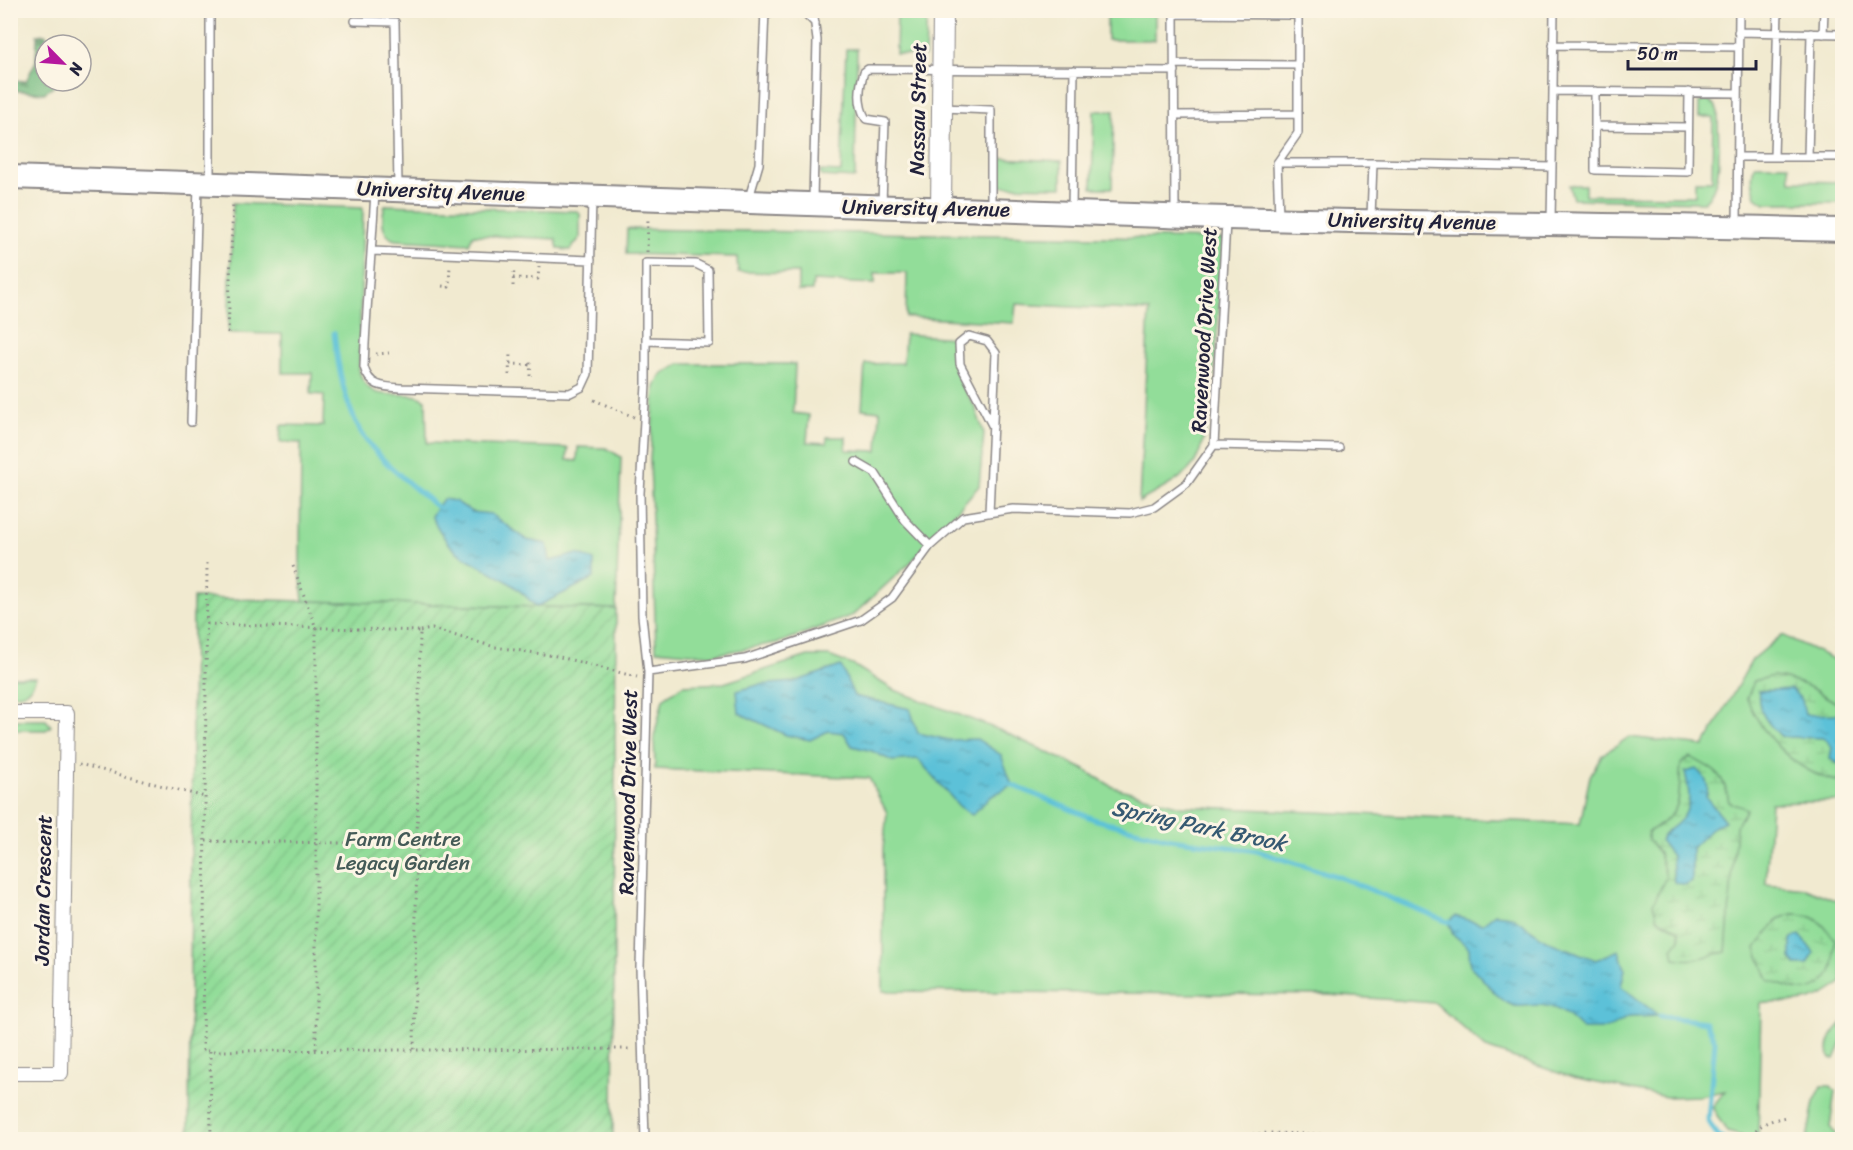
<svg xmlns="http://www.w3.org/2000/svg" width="1853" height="1150" font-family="Sriracha,sans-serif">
	<defs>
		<pattern id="forest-firs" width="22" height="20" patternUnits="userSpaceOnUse" patternTransform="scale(1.5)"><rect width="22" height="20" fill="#75bc81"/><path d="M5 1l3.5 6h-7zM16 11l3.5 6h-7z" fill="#60986b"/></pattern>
		<pattern id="wetland-marsh" width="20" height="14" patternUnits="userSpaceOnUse" patternTransform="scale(1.5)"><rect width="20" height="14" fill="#92dd99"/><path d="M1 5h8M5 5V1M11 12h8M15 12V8" fill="none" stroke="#7ebd85"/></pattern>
		<pattern id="garden-furrows" width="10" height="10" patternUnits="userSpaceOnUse" patternTransform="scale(1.5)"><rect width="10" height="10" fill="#92dd99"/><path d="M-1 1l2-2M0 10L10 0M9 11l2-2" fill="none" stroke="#7ebd85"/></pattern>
		<pattern id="water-ripples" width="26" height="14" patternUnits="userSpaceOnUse" patternTransform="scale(1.5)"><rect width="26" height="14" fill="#5bc1d8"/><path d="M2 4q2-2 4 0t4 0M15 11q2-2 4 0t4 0" fill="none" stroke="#4b9cb0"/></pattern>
	</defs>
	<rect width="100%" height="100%" fill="#fcf5e5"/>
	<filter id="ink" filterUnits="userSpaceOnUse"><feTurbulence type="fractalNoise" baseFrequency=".0167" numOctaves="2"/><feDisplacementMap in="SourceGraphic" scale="12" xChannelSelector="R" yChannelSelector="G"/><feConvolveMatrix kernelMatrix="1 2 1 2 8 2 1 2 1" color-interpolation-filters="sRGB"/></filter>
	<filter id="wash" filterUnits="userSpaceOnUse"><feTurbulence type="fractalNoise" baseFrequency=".008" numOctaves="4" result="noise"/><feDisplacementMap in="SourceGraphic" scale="24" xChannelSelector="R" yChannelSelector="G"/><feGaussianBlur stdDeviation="1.35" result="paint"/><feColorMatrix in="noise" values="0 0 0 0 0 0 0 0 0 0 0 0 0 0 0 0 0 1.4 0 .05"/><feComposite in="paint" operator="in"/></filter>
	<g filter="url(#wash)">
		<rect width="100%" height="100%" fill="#f1ead0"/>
		<path fill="#92dd99" stroke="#5a806a" stroke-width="1.5" d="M897,11H927L925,56L896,54Z
			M1107,11H1155V40H1107Z
			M846,49H857L855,178L821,176L820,171L841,172Z
			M1708,101L1715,105L1718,112C1717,139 1726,183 1704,202L1573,199L1569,185H1585V195L1695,196V181H1712L1713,117H1699V102Z
			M1094,111H1114L1112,188H1092Z
			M1000,158L1062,161V187L998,186Z
			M1755,165H1789L1790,181L1842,182V203H1765L1756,197C1753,187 1750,175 1755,165Z
			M233,203L363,208L359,371C371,410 403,385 426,400L427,443L568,448L567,460L577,461L578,447L606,448L621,457L616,609L303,601L300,566L301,443L280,442L281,425L323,426L324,395L311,394L312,373H282V334L228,333Z
			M385,205L576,211L580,214V238L570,250L558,249L556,239L473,235L469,244L395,240C381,235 381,218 385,205Z
			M627,229L1223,239C1219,285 1217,436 1192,466C1178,483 1157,491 1139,502L1149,311L1016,304L1014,323L906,317L907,273H875V284L813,281L812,291H798V273L738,272L737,257L626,254Z
			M905,334L954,338V358L958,378L975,407L984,433L979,486L912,561L853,615L781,642L712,655L656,650L650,459L655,387L660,376L680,364H795L793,413L809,415L807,442L827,443V437H846V450L878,451L880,411L862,409L865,364L903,363Z
			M1782,635L1842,663V801L1771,803L1766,884L1805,888L1842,903V982C1816,1006 1794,1002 1761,1003L1758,1140L1727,1132L1712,1107L1725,1091L1699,1096L1666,1097L1573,1078L1486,1048L1435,1003L1329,995L883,991V849L887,813L869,778L655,769L654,737L663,699L683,685L724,683L808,656H829L855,666L892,689L1002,731L1083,769L1113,787L1180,806L1580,824L1590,776L1602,755L1629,737L1704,746L1752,660Z
			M11,677H36C31,691 25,695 11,694Z
			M11,720H46L51,726L46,730H11Z
			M1842,1023V1043L1835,1059L1830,1058C1824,1045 1833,1032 1842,1023Z
			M1822,1086H1831L1835,1091L1830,1127L1839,1139H1807L1814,1102Z"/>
		<path fill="url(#forest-firs)" stroke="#4c6f5e" stroke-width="1.5" d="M45,34L52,45H45V81H57L56,85L44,93L11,90V80L26,81L36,61L37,35Z"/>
		<path fill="url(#wetland-marsh)" stroke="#5a806a" stroke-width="1.5" d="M1774,676L1806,685L1842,706V775L1837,781C1795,772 1763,737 1747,699L1754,681Z
			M1690,757C1715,770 1724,773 1729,802L1747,809L1736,826L1726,952C1705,955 1697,963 1675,958L1672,948L1680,939L1679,930L1657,918L1653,904L1666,877L1659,853L1648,840V832C1686,810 1677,803 1681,764Z
			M1792,914C1816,914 1821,921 1835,940C1834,949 1835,964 1831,972C1816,1000 1790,989 1768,980L1756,948L1778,919Z"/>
		<path fill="url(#garden-furrows)" stroke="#5a806a" stroke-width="1.5" d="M193,598L616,609L613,1139H189Z"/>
		<path fill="url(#water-ripples)" stroke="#3e728a" stroke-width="1.5" d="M443,499L455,501L472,512L491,514L527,540L547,544L550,561L577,554L594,560V578L536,607C513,580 491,573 463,556C448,547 439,530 431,516Z
			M841,666L854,696L910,709L918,733L949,740L977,739L1001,755L1012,785L990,797L972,815L959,806L918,759L892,761L872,751L852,746L844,733L828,731L810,740L786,735L739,713L737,691L758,685L794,682Z
			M1791,689L1802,700L1805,715L1838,714L1842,723V766L1830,759L1832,747L1825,738L1782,737C1768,725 1756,710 1759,691Z
			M1696,769C1706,778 1710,784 1706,797L1725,821L1713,827L1692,848V881L1685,885L1674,882L1672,856L1660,840C1666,830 1671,830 1678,823C1694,809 1689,789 1685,772Z
			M1495,914L1511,916L1549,942L1596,960L1619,950L1625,969L1621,986L1659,1016L1629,1017L1607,1029H1582C1569,1016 1557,1005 1538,1005C1531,1005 1522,1007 1515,1006C1499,1003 1482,976 1470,966L1469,948L1453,934L1448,922L1455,916L1482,924Z
			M1800,935L1814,953L1808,965H1796L1791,958V939Z"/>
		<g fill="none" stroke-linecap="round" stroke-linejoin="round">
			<path stroke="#5bc1d8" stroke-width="5" d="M334,333C338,367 344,402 361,432C377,459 413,486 437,507
				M1012,785L1096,820L1171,839L1257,851L1342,878L1448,922
				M1659,1016L1706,1022L1715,1041L1708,1120L1718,1137L1727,1140"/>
		</g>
	</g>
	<g filter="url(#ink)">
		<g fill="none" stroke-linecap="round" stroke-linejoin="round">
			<defs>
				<path id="lane" d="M210,10V179
					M802,10L815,23
					M1174,10L1175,212
					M1174,14L1298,15
					M764,17L775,10
					M355,21L395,22L398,186
					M1738,32L1842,34
					M1823,34L1824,10
					M1553,45L1738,47
					M1175,64L1298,65
					M1553,91L1738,93
					M1595,91V170L1688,172L1689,92
					M943,108L991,110V206
					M1175,115L1298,114
					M1595,126L1688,127
					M1738,157H1842
					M1774,157L1778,10
					M1808,157L1811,33
					M1277,163H1373
					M1552,167L1554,10
					M375,191C372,250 366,308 364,367C369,387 384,387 402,388L570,393L582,387L588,374L592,198
					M749,198L759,164L765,10
					M813,199L817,40L813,10
					M882,202L885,122L866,119C857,104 859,87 864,72L868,69L1175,71
					M1072,210L1074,70
					M1279,216L1277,163L1298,133V10
					M1371,217L1373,163L1552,167L1551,220
					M1737,224L1739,10
					M372,251L591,260
					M191,422L198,185
					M1214,445L1339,448
					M856,462L875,473L905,520L930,546
					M989,513L996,353L987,341L969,336L959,344L960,364L993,427
					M648,672L745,659L861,620L892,598L930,546L963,517L1013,509L1130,513L1154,507L1187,483L1214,445L1226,222
					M645,1140L640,967L648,672L642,616L640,493L646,384V263L696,264L708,270L709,343L646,341"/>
				<path id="street" d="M10,713H67L61,1073H10"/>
				<path id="secondary" d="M941,209L943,10"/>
				<path id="primary" d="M10,177C385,188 759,202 1133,215C1370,224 1606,223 1842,230"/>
			</defs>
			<use href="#lane" stroke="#8a8686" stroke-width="10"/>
			<use href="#street" stroke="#8a8686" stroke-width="16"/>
			<use href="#secondary" stroke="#8a8686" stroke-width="22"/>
			<use href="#primary" stroke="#8a8686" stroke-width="26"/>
			<path stroke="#8a8686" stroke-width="3" stroke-dasharray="1.5 4.5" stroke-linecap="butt" d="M647,252L648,218
				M513,278L538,279L539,267
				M442,286L449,287L450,265
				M513,286L514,268
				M228,333L233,203
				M376,354L389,353
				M510,364L531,365
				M509,375L510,354
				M530,376L531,361
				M594,400L634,417
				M207,563L203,1051L631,1049
				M293,566L316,628V1050
				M207,624L420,631L414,1050
				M420,631L432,629L495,647L556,656L637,677
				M79,764L205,797
				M206,841L417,844
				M210,1051L211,1140
				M1187,1140L1268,1133L1568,1140
				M1749,1140C1757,1124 1770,1120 1787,1117"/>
			<use href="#lane" stroke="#fff" stroke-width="7"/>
			<use href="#street" stroke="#fff" stroke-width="14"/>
			<use href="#secondary" stroke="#fff" stroke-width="20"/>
			<use href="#primary" stroke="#fff" stroke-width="22"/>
		</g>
	</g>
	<g text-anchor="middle" stroke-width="6" stroke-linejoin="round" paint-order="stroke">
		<g font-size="21" fill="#22223b" stroke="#fcf5e5">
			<text transform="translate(918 109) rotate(-89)" y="7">Nassau Street</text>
			<text transform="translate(441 191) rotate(2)" y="7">University Avenue</text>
			<text transform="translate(926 208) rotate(1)" y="7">University Avenue</text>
			<text transform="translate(1412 221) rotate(1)" y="7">University Avenue</text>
			<text transform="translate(1204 330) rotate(-87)" y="7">Ravenwood Drive West</text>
			<text transform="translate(628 792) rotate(-89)" y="7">Ravenwood Drive West</text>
			<text transform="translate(43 890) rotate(-89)" y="7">Jordan Crescent</text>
		</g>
		<g font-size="21" fill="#445a57" stroke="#fcf5e5">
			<text x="403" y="846">Farm Centre<tspan x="403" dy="24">Legacy Garden</tspan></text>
		</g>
		<g font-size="22" font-style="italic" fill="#365a72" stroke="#fcf5e5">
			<text transform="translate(1199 825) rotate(12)" y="8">Spring Park Brook</text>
		</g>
	</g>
	<rect width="1853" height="1150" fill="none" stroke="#fcf5e5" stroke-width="36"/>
	<g transform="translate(63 63) rotate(115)"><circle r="28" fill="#fcf5e5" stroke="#a5a1a1" stroke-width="1.5"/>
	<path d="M0-4.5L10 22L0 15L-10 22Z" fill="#b5179e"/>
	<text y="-9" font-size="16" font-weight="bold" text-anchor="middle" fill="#22223b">N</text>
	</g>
	<path d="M1628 60v9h128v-9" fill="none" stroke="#22223b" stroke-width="3"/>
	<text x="1637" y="60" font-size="18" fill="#22223b" stroke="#fcf5e5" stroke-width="4.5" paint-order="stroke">50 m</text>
</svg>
